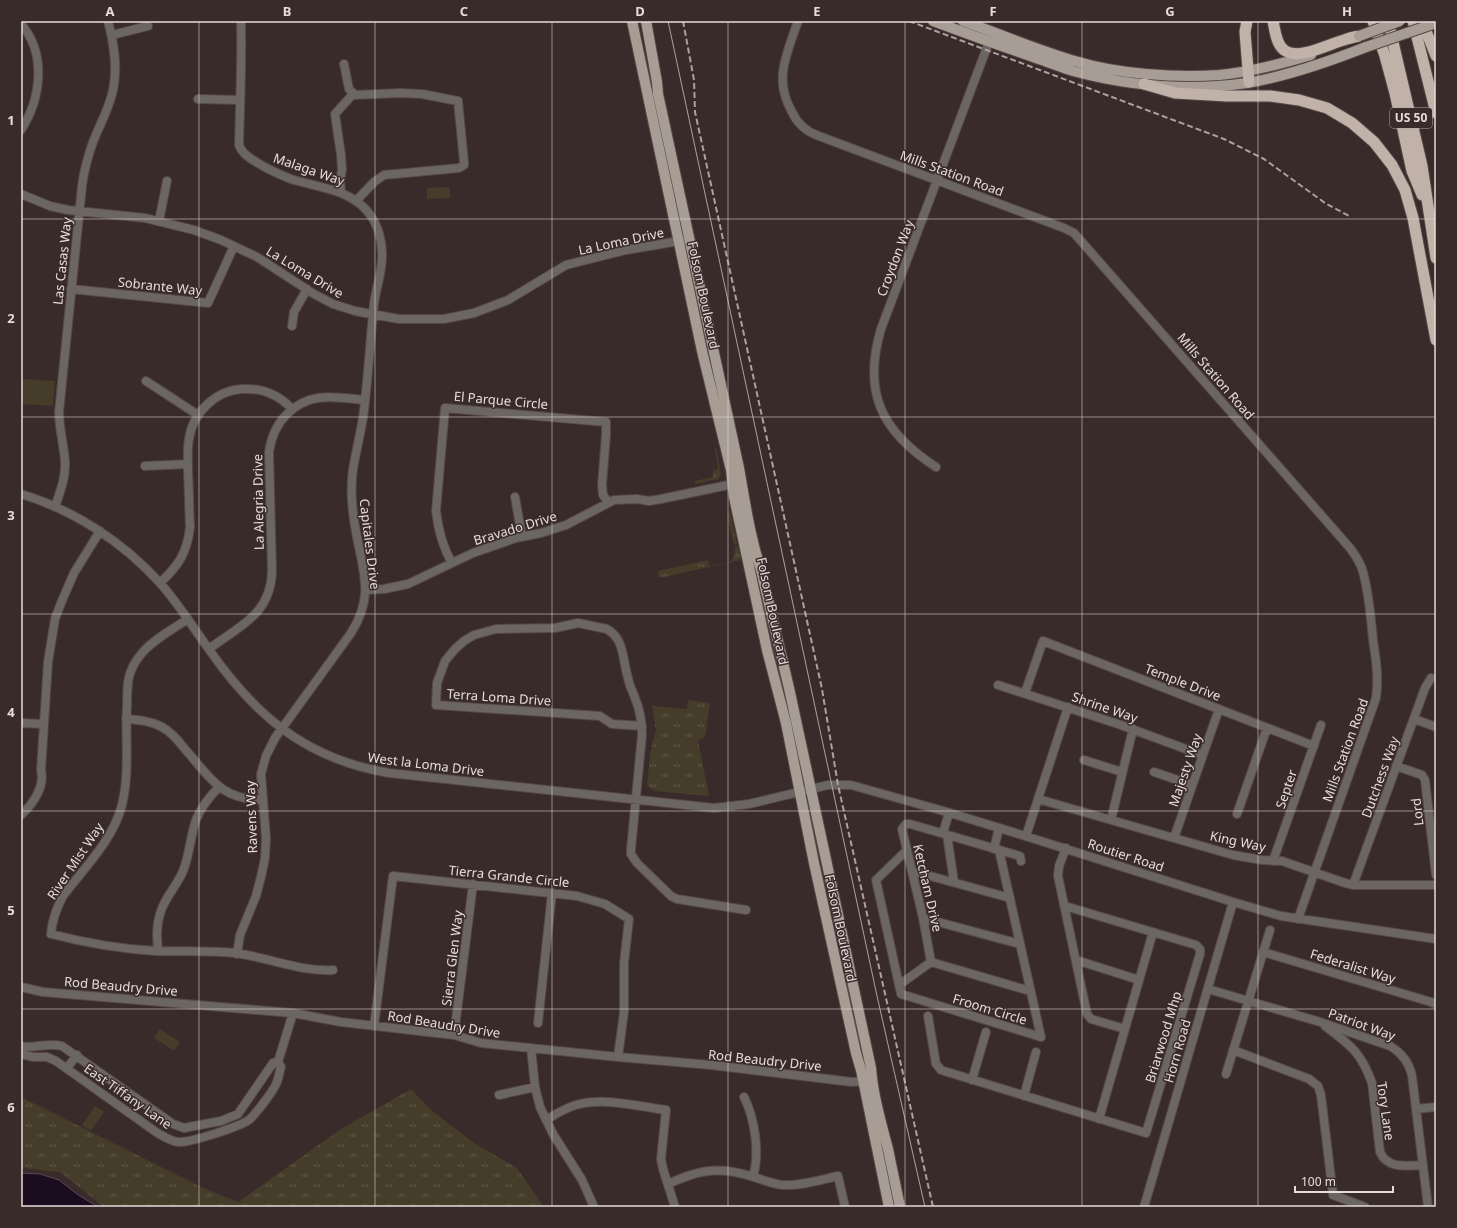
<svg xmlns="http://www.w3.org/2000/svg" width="1457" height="1228" font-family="'Noto Sans',sans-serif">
	<defs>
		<pattern id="grass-tufts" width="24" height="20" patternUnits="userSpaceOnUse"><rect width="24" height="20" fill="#453d2a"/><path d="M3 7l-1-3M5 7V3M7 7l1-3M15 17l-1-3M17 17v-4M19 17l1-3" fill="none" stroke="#605848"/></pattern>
	</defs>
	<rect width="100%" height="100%" fill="#392b2a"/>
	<path fill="url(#grass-tufts)" d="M715,448H716L721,475L718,479L695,484V481L713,477V471L718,469Z
		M730,511L737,544L734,545L727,516Z
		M738,546L741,560L659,578L658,571L708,560L710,566C723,563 738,565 734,547Z
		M688,700L710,703L705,737L698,741L709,796L655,791L647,786L650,754L656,730L652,706L687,709Z
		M411,1089L431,1110L474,1143L517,1168L544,1207H104L60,1172L21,1168V1097L203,1188L238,1202L341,1129Z"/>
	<path fill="#453d2a" d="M450,187V198L427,199V188Z
		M21,379L55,381L53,406L21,404Z
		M160,1029L180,1042L174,1051L154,1038Z
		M95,1106L104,1112L91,1131L82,1125Z"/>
	<path fill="#1c0c1f" stroke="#594a57" d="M21,1173L40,1174L59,1180L77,1194L98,1207H21Z"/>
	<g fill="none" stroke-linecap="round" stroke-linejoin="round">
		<defs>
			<path id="minor" d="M798,21C787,54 773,79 792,112C797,123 807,132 819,136L1064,228L1074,233L1350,548C1356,556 1361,563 1363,572C1369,594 1371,618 1373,640C1376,659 1379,679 1376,698L1298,919
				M21,24C47,54 41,99 21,130
				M112,35L148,26
				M344,64L349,89L355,95L400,93L422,94L458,101L464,162V165L459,168L384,175L374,182L356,201
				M198,99L240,100
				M341,192L340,180L342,170L341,155L335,114L353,94
				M21,194L50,206L68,210L145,218L194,230L221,240L257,257L314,294L333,304L355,311L399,319H444L474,313L508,300L566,265L626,250L685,240
				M159,221L167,181
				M71,289L208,303L234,246
				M292,326L294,312L307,289
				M146,381L198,415
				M145,466L188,464
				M936,467C882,432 862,393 881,329L989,42
				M21,494C74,510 123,542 160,583C178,603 192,626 208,648C255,716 306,759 389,773L714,808L749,804L828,785H851L947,812L1022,835L1233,902L1281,916L1436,939
				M515,497L522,537
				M55,507C60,492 66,477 65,462C64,445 59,429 59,412L82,186C84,170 88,156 93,142C100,124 109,109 113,90C118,67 114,44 108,21
				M452,563C443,548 438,528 436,511L445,408L606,422V435L602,485L603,495L608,502
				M160,583C179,565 187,553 190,527C189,509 189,490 188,472C188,461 187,449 189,439C193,412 216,390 243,389C262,388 279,395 292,409
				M366,590L384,589L408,584L473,553L516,538L541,533L566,525L614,500L637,499L649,501L661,499L738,483
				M188,619C173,629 154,639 142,653C136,660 131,669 129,677C127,686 127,696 127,705C125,738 130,772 122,805C113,840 84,868 63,896C56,909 52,920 51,934C86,943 120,949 156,951C182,952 208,950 235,953C267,957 300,972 333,970
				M209,649C239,626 271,615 272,571L269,452C271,438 276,425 287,414C310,391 335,397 365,400
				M998,685L1118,724L1202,755
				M1025,693L1043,641L1314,746
				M126,719C138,720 151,721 162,727C171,732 178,740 184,748C210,777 220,800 263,800
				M1414,719L1436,727
				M21,723L44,724
				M642,726L612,724L600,716L436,705L437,683L445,661L455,649L464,641L474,635L496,629L555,628L578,623L607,629C612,632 615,635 618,640C624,650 624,666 628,678C629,685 633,692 635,698C640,710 642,722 642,735L631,849V854L637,863L671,896L677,899L746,910
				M1084,760L1122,772
				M1396,766L1422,775L1425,780L1436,875
				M1154,772L1192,785
				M1038,799L1233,855L1262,860L1282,861L1345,883L1353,885H1436
				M1237,814L1267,728
				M21,815C33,804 45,787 41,770L48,662L55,619L61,603L74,573L100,531
				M1111,820L1133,729
				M943,833L949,813
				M947,835L954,882
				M1026,836L1068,707
				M1174,838L1219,709
				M1066,848L1059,866L1058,876L1087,1014L1091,1019L1125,1029
				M994,849L999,828
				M907,850L876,880L901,994L1041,1037
				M999,850L1041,1037
				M1273,861L1321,725
				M912,871L1010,898
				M1353,885L1425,688L1431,678
				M923,918L1020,944
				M158,951C157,938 156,926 160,914C164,898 177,886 183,871C190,854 190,837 196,820C201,807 209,797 219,787
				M1263,952L1431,1002L1436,1004
				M237,954L240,935L256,896L261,877L265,858L266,838L261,774L266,756L275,738L351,633C375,595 363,572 356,532C352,511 350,490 353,469C356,452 360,435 363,418C368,380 370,342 374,304C376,287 383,270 382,253C382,241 378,226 371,216C353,189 319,188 291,179C278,174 265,168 253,160C247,156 242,153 239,145C240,104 242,62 241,21
				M1076,960L1139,980
				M931,962L1030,991
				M899,985L931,962L923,918L902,829L906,824H910L1020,856L1021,861
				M21,987L43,992L293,1013L341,1022L454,1035L481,1043L618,1057L711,1065L852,1082L868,1081
				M1208,989L1320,1022L1390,1046C1402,1053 1409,1062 1412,1076L1428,1207
				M928,1016L936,1064L941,1070L1146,1133L1200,954V949L1196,945L1065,906
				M538,1023L552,893
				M374,1026L393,876L577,896L605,904L629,919L624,963V1012L618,1057
				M1325,1026C1350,1045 1361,1052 1372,1083L1380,1152C1387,1169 1407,1166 1423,1165
				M454,1035L473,884
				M21,1046C35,1049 48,1042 62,1046L173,1124L184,1128L189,1127L221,1121L238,1114L273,1063L278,1062
				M531,1048L535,1087L540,1107L553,1134L582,1180L594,1207
				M1233,1050L1309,1079L1318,1086L1321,1095L1333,1195L1365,1207
				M21,1054L33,1057H47L56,1061L156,1132C163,1136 170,1141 178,1142C190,1143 242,1126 250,1119C257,1112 272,1093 276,1084C279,1079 279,1072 281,1067L278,1062L293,1013
				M67,1068L77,1055
				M1226,1074L1270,930
				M972,1080L986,1032
				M499,1095L535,1087
				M1024,1096L1036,1052
				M744,1097C755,1119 760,1153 753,1177
				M1416,1109L1436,1107
				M1099,1119L1153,932
				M546,1120C556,1114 565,1108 576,1105C603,1097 638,1106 666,1110L661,1159L663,1169L675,1207
				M668,1184C696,1171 716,1166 747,1175C759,1178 771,1184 783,1185C801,1186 820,1180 838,1176L845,1207
				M1144,1207L1233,902"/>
			<path id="major" d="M632,21L702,351L731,470L734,497L767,650L786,723L814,863L856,1053L861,1070L889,1207
				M646,21L657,82L658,94L739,468C745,502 750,537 761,570L789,688L871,1068C873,1095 881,1122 888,1149C892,1168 896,1188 900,1207
				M933,21C968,34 1001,46 1036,58C1048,62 1061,67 1073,71C1129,86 1190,91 1247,83C1288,76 1328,62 1366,47
				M963,21C1000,34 1037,50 1075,61C1117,74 1175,78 1219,75C1250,72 1281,64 1311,55"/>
			<path id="highway" d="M1247,21L1245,32L1249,82
				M1273,21C1275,30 1276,44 1284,50C1298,61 1329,44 1344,40C1349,38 1354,37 1359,36
				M1373,21L1385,56L1395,93L1412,171L1422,195
				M1388,21L1422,166L1436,258
				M1413,21L1436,113
				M1422,21L1436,56
				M1144,84L1175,93L1227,96H1270L1299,100L1327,108L1352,123L1374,142L1392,165L1405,190L1413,218L1436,340"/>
		</defs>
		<use href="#minor" stroke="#554746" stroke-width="10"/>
		<use href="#major" stroke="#554746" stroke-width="12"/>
		<use href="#highway" stroke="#554746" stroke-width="13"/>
		<use href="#minor" stroke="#6c6663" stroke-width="8"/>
		<use href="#major" stroke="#a89d95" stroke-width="10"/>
		<use href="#highway" stroke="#c0b2a9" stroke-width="11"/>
		<path stroke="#aca1a0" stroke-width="1" d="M668,21L877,996L925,1207"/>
		<path stroke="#aca1a0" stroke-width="2" stroke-dasharray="6 3" stroke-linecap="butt" d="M683,21L694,80L695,112L822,689L838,785L933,1207
			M909,21L1224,139L1264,159L1325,203L1351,217"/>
		<defs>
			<path id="major-bridge" d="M1359,36L1400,21
				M1366,47L1436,23"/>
		</defs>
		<use href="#major-bridge" stroke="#554746" stroke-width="12" stroke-linecap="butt"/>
		<use href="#major-bridge" stroke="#a89d95" stroke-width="10"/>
	</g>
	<path fill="none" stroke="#e6dcdb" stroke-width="1" stroke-opacity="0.55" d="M199,21V1207M375,21V1207M552,21V1207M728,21V1207M905,21V1207M1082,21V1207M1258,21V1207M21,219H1436M21,417H1436M21,614H1436M21,811H1436M21,1009H1436"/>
	<g text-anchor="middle" stroke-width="3" stroke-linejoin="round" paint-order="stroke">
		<rect fill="#392b2a" stroke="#b2a7a6" stroke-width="1" x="1390" y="108" width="42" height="20" rx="3"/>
		<g font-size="12" font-weight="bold" fill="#e6dcdb">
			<text x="1411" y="122">US 50</text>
		</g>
		<g font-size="13" fill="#e6dcdb" stroke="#392b2a">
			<text transform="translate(309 169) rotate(19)" y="5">Malaga Way</text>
			<text transform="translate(952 173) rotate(20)" y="5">Mills Station Road</text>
			<text transform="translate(621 241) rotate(-12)" y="5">La Loma Drive</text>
			<text transform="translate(895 258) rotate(-69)" y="5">Croydon Way</text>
			<text transform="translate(62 261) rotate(-84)" y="5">Las Casas Way</text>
			<text transform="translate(305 272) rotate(31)" y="5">La Loma Drive</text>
			<text transform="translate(160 286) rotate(6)" y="5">Sobrante Way</text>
			<text transform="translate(704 295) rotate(78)" y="5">Folsom Boulevard</text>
			<text transform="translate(1216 376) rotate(49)" y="5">Mills Station Road</text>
			<text transform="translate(501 400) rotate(5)" y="5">El Parque Circle</text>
			<text transform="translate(258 502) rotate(-91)" y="5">La Alegria Drive</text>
			<text transform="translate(515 528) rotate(-17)" y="5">Bravado Drive</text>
			<text transform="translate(370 544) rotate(83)" y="5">Capitales Drive</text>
			<text transform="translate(773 611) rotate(78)" y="5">Folsom Boulevard</text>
			<text transform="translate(1183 682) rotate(21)" y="5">Temple Drive</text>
			<text transform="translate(499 697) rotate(4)" y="5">Terra Loma Drive</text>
			<text transform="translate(1105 707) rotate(19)" y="5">Shrine Way</text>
			<text transform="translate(1345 750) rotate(-70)" y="5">Mills Station Road</text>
			<text transform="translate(426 764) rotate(7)" y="5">West la Loma Drive</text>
			<text transform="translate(1185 770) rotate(-71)" y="5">Majesty Way</text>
			<text transform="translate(1380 777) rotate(-70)" y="5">Dutchess Way</text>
			<text transform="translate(1286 789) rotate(-71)" y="5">Septer</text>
			<text transform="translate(1417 812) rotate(-96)" y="5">Lord</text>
			<text transform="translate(251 817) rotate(-92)" y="5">Ravens Way</text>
			<text transform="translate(1238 841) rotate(12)" y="5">King Way</text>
			<text transform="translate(1126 855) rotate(18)" y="5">Routier Road</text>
			<text transform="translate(75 861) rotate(-56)" y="5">River Mist Way</text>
			<text transform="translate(509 876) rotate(6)" y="5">Tierra Grande Circle</text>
			<text transform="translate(928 888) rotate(77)" y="5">Ketcham Drive</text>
			<text transform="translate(841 928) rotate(78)" y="5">Folsom Boulevard</text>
			<text transform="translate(452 958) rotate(-83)" y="5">Sierra Glen Way</text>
			<text transform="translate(1353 966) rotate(17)" y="5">Federalist Way</text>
			<text transform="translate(121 986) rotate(5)" y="5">Rod Beaudry Drive</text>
			<text transform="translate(990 1009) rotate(17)" y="5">Froom Circle</text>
			<text transform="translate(444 1024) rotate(9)" y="5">Rod Beaudry Drive</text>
			<text transform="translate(1362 1024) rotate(20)" y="5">Patriot Way</text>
			<text transform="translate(1163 1037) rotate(-73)" y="5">Briarwood Mhp</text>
			<text transform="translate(1177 1051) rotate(-74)" y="5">Horn Road</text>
			<text transform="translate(765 1060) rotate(6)" y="5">Rod Beaudry Drive</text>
			<text transform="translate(128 1096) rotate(35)" y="5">East Tiffany Lane</text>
			<text transform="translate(1386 1111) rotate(82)" y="5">Tory Lane</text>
		</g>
	</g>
	<rect width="1457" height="1228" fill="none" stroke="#392b2a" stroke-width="44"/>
	<path d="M1295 1186v6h98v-6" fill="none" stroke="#e6dcdb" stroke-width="2"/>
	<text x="1301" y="1186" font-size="12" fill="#e6dcdb" stroke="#392b2a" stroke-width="3" paint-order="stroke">100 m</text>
	<rect x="22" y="22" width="1413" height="1184" fill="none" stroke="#e6dcdb" stroke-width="1.5"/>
	<g font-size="13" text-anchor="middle" font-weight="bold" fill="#e6dcdb">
		<text x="110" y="16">A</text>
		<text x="287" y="16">B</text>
		<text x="464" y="16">C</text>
		<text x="640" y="16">D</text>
		<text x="817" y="16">E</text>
		<text x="993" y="16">F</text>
		<text x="1170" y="16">G</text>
		<text x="1347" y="16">H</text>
		<text x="11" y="125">1</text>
		<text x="11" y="323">2</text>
		<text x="11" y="520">3</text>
		<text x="11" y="717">4</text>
		<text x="11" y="915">5</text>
		<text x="11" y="1112">6</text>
	</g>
</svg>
